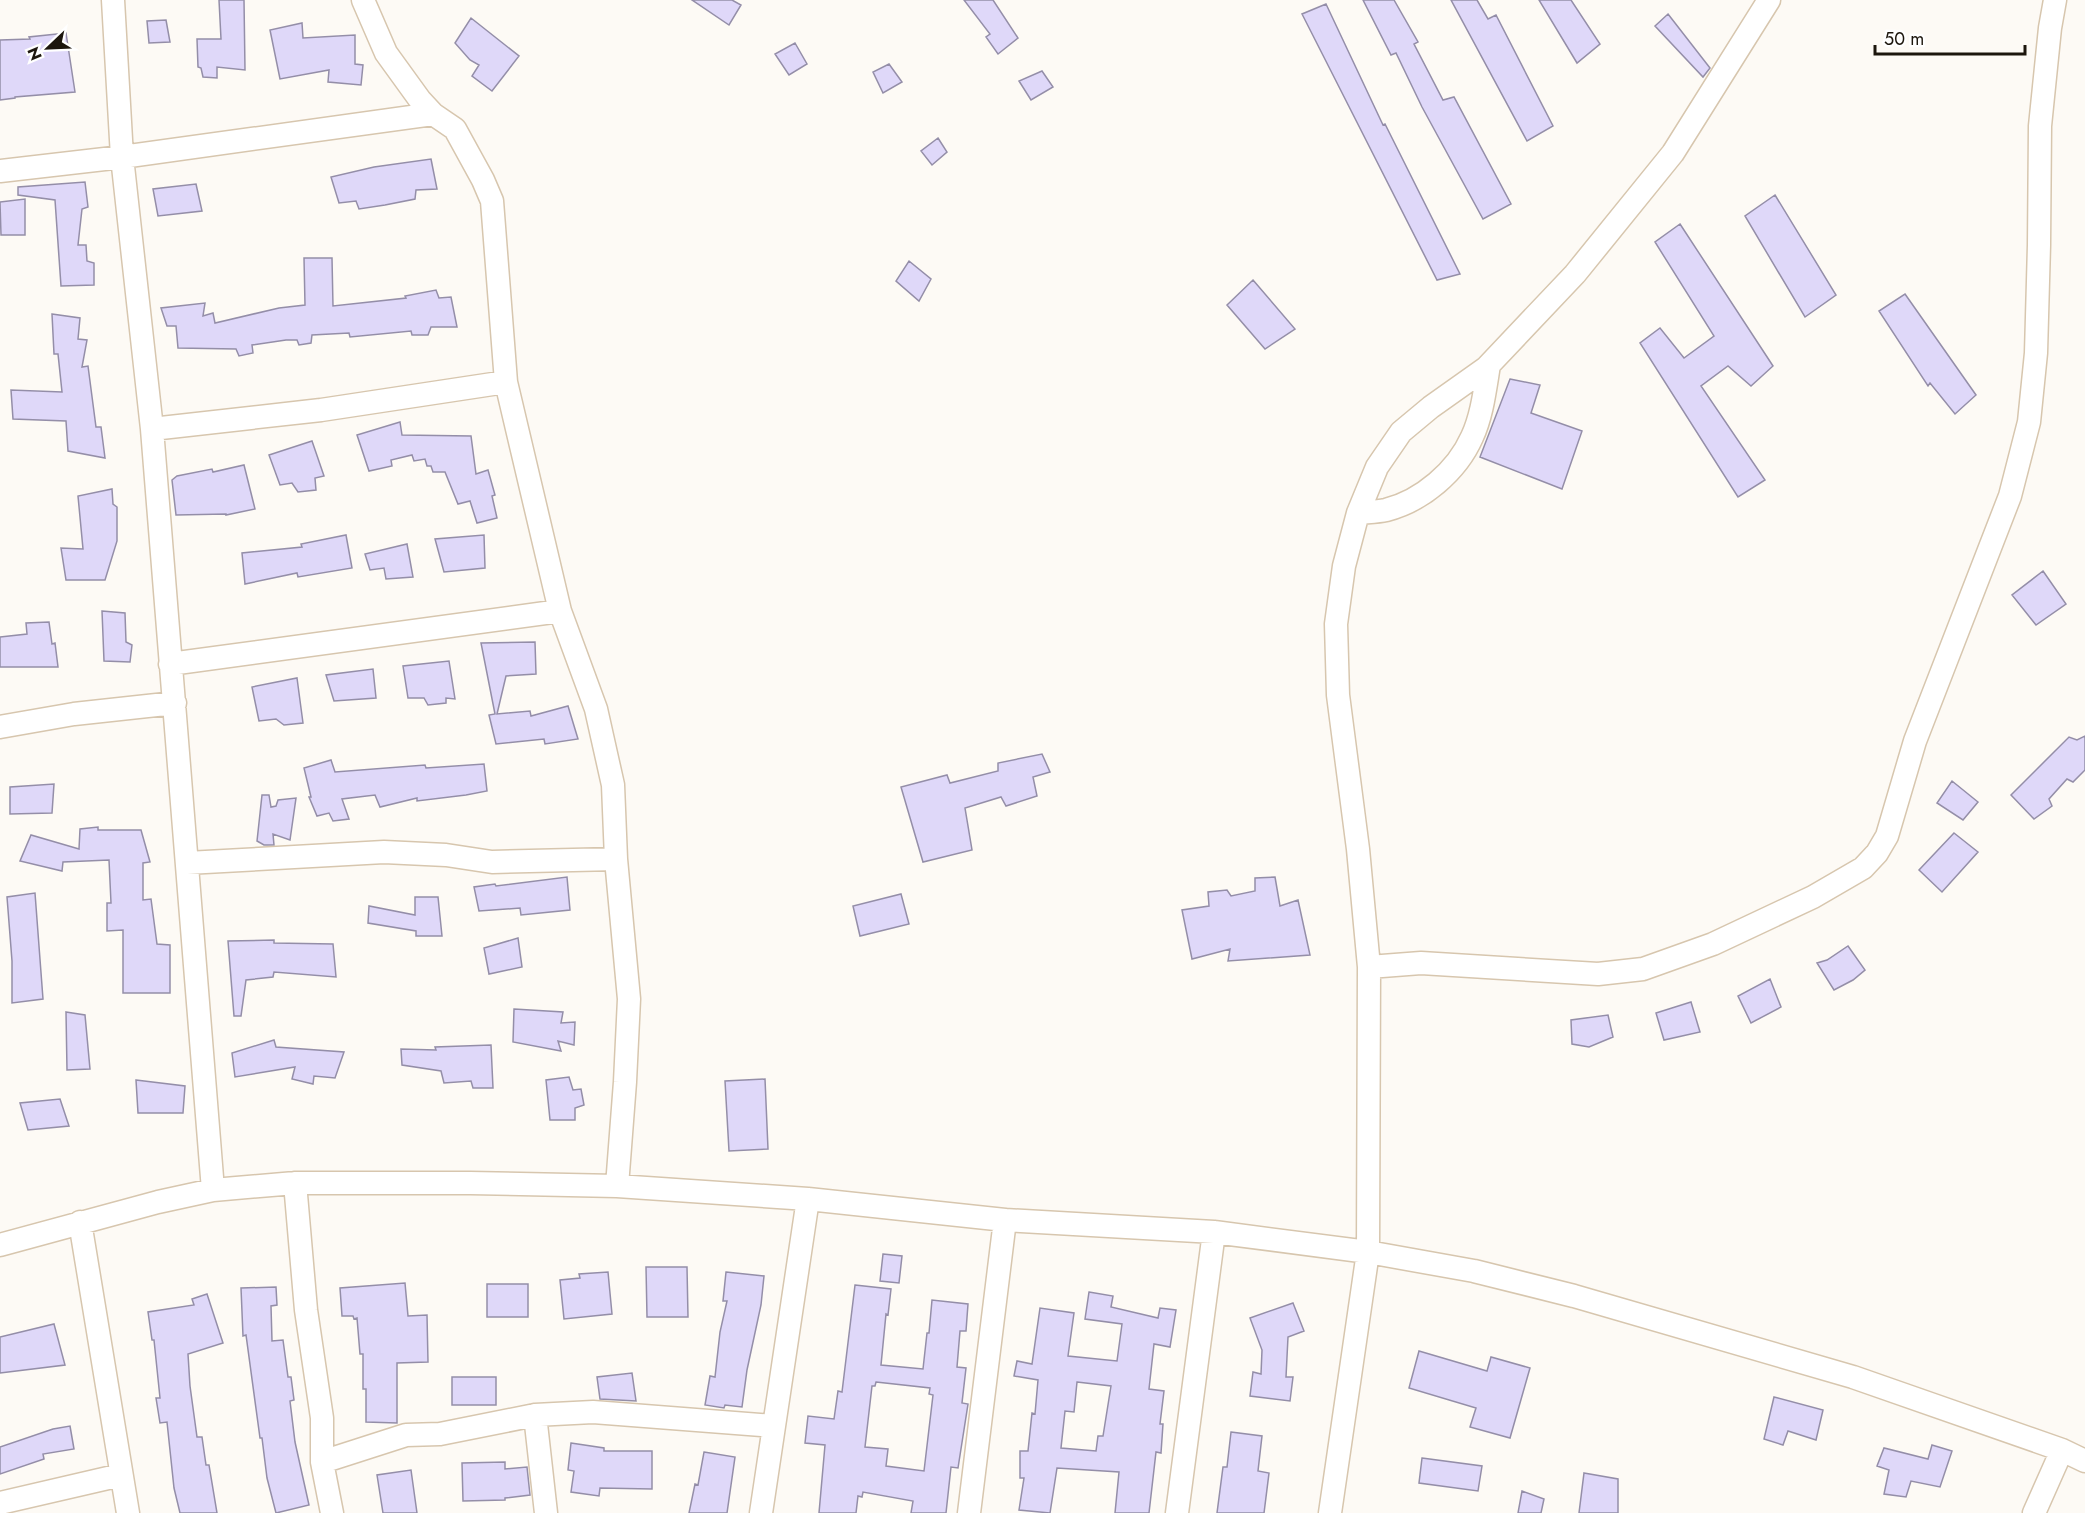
<svg xmlns="http://www.w3.org/2000/svg" width="2085" height="1513" font-family="Jost,sans-serif">
	<rect width="100%" height="100%" fill="#fdfaf5"/>
	<path fill="#dfd8f9" stroke="#948ea8" stroke-width="1.5" fill-rule="evenodd" d="M219,0H244L245,70L217,67V78L203,77L201,68L198,67L197,39H221Z
		M692,0H732L741,5L729,25Z
		M964,0H993L1018,38L998,54L986,37L990,34Z
		M1363,0H1394L1418,42L1414,44L1443,100L1454,97L1511,204L1483,219L1422,107L1396,53L1391,55Z
		M1451,0H1477L1488,19L1496,15L1553,126L1527,141Z
		M1539,0H1571L1600,44L1577,63Z
		M1326,4L1383,125L1385,124L1460,274L1437,280L1302,14Z
		M1668,14L1710,68L1703,77L1655,26Z
		M471,18L519,56L492,91L472,76L479,65L470,60L455,43Z
		M166,20L170,42L149,43L147,21Z
		M302,23L303,38L355,35V64L363,65L361,85L328,82L329,70L280,79L270,30Z
		M66,33L75,92L15,97V98L0,100V40L30,39L29,37Z
		M795,43L807,64L789,75L775,54Z
		M889,64L902,82L883,93L873,72Z
		M1042,71L1053,87L1031,100L1019,81Z
		M938,138L947,152L932,165L921,151Z
		M431,159L437,189L416,190L415,199L385,205L359,209L356,201L339,203L331,177L374,167Z
		M85,182L88,207L82,209L78,245H86L87,261L94,263V285L61,286L55,200L18,195V187Z
		M196,184L202,211L158,216L153,189Z
		M1775,195L1836,295L1805,317L1745,216Z
		M25,199V235H1L0,202Z
		M1680,224L1773,366L1751,386L1728,366L1701,386L1765,480L1738,497L1640,343L1660,328L1684,358L1714,336L1655,242Z
		M304,258H332L333,306L406,298L405,296L436,290L439,298L451,297L457,327H431L428,335H412L411,331L350,337L349,333L312,335L311,343L299,345L297,340H286L252,345L253,353L239,356L236,349L178,348L176,326H167L161,308L205,303L203,316L213,313L215,323L279,308L305,305Z
		M909,261L931,279L919,301L896,281Z
		M1253,280L1295,329L1265,349L1227,305Z
		M1905,294L1976,395L1955,414L1930,383L1928,386L1879,311Z
		M52,314L80,318L78,339L87,340L82,367L88,366L96,427H101L105,458L68,451L66,421L13,419L11,390L62,392L58,354H54Z
		M1510,379L1540,385L1531,413L1582,431L1562,489L1480,457Z
		M400,422L402,435L471,436L476,474L488,470L495,495L492,496L497,518L477,523L470,501L458,504L445,472H433L431,466H427L425,459L414,461L412,455L391,460L392,466L369,471L357,435Z
		M312,441L324,476L315,478L316,490L298,492L292,483L280,485L269,455Z
		M244,465L255,509L226,515V514L176,515L172,480L177,476L212,469L213,472Z
		M112,489L113,504L117,507V541L105,580H66L61,548L83,549L78,496Z
		M346,535L352,568L298,577L297,573L245,584L242,553L302,547L301,544Z
		M484,535L485,568L444,572L435,539Z
		M407,544L413,577L386,579L384,568L370,570L365,554Z
		M2043,571L2066,604L2036,625L2012,595Z
		M102,611L125,613L126,642L132,645L130,662L104,661Z
		M49,622L52,644L55,643L58,667H0V637L27,634L26,623Z
		M535,642L536,674L506,676L497,714L530,711L531,716L568,706L578,739L545,744L544,739L496,744L489,715L495,714L481,643Z
		M449,661L455,699L446,698V703L428,705L424,698H408L403,666Z
		M373,669L376,698L334,701L326,675Z
		M297,678L303,723L284,725L276,719L259,721L252,687Z
		M2085,736V770L2073,782L2067,779L2049,799L2052,806L2034,819L2011,795L2069,737L2077,740Z
		M1042,754L1050,772L1033,777L1037,796L1006,806L1001,797L965,808L972,850L923,862L901,787L947,775L950,783L998,771V763Z
		M331,760L335,772L425,765L426,768L484,764L487,791L466,795L417,801V798L380,807L375,795L342,799L349,819L333,821L329,813L317,816L309,797H311L304,768Z
		M1952,781L1978,802L1963,820L1937,803Z
		M54,784L52,813L10,814V787Z
		M262,795H269L271,807L276,806L278,800L296,798L290,840L273,834L274,845H264L257,841Z
		M98,827V830H141L150,862L143,863V900L151,899L157,944L170,945V993H123V930L107,931V903H111L109,860L63,862L62,871L20,861L31,835L79,849L80,829Z
		M1954,833L1978,852L1942,892L1919,870Z
		M567,877L570,910L521,915L520,908L479,911L474,887L495,884L496,886Z
		M1275,877L1280,906L1298,900L1310,955L1228,961L1230,949L1192,959L1182,910L1209,906L1208,892L1227,890L1231,896L1255,891V878Z
		M35,893L43,999L12,1003V961L7,897Z
		M901,894L909,924L860,936L853,906Z
		M415,897H438L442,936H416V931L368,923L369,906L415,915Z
		M518,938L522,967L489,974L484,948Z
		M274,940V943L333,944L336,977L274,972L273,977L246,980L241,1016H234L228,941Z
		M1848,946L1865,970L1853,980L1834,990L1817,963L1827,960Z
		M1770,979L1781,1007L1751,1023L1738,996Z
		M1691,1002L1700,1032L1664,1040L1656,1013Z
		M514,1009L563,1012L561,1023L575,1022L574,1045L558,1041L561,1051L513,1042Z
		M66,1012L85,1015L90,1069L67,1070Z
		M1608,1015L1613,1037L1589,1047L1572,1044L1571,1020Z
		M274,1040L276,1047L344,1052L335,1078L314,1076L313,1084L292,1079L295,1067L235,1077L232,1053Z
		M491,1045L493,1088H473L471,1081L444,1083L441,1071L402,1065L401,1049L436,1050L435,1047Z
		M569,1077L573,1090L581,1089L584,1105L575,1108V1120H550L546,1080Z
		M765,1079L768,1149L729,1151L725,1081Z
		M136,1080L185,1086L183,1113H138Z
		M60,1099L69,1126L28,1130L20,1103Z
		M883,1254L902,1256L899,1283L880,1281Z
		M646,1267H687L688,1317H647Z
		M608,1272L612,1314L564,1319L560,1280L580,1278L579,1274Z
		M726,1272L764,1276L761,1305L747,1370L742,1407L725,1405L724,1408L705,1405L710,1376L715,1377L720,1332L727,1301H723Z
		M405,1283L408,1316L427,1315L428,1362L397,1363V1423L366,1422V1389H363V1354H360L357,1318L354,1319L353,1316H342L340,1288Z
		M487,1284H528V1317H487Z
		M855,1285L891,1289L888,1315L886,1314L881,1365L923,1369L927,1333H929L932,1300L968,1304L966,1331H960L957,1367L966,1368L962,1403L968,1404L958,1468L951,1467L946,1513H911L913,1501L863,1492L862,1497L858,1496L856,1513H819L825,1445L805,1443L808,1416L834,1419L838,1391L842,1392ZM876,1382L930,1388L929,1394L933,1395L924,1471L886,1466L888,1449L865,1447L872,1386H875Z
		M276,1287L277,1305L271,1306L272,1341L283,1340L288,1377H291L294,1400L290,1401L295,1442L309,1505L276,1513L267,1478L262,1438H260L246,1335L243,1336L241,1288Z
		M1089,1292L1113,1296L1111,1307L1158,1318L1160,1308L1176,1310L1170,1347L1154,1344L1149,1389L1164,1391L1160,1424H1163L1161,1453L1156,1452L1149,1513H1115L1119,1472L1057,1468L1050,1513L1019,1510L1024,1478H1020V1451H1028L1032,1413L1035,1414L1038,1380L1014,1376L1017,1361L1032,1364L1040,1308L1074,1313L1068,1356L1117,1361L1122,1324L1085,1319ZM1077,1382L1111,1386L1103,1436H1098L1096,1451L1061,1448L1065,1411L1074,1412Z
		M207,1294L223,1343L188,1354L190,1386L197,1437H202L206,1465H209L217,1513H180L174,1488L167,1422L160,1423L156,1398H160L154,1340H152L148,1312L194,1305L192,1299Z
		M1293,1303L1304,1331L1288,1337L1286,1377H1293L1290,1401L1250,1396L1253,1372L1261,1374L1262,1350L1250,1318Z
		M54,1324L65,1365L0,1373V1337Z
		M1419,1351L1487,1371L1491,1357L1530,1368L1510,1438L1470,1427L1476,1408L1409,1388Z
		M632,1373L636,1401L600,1399L597,1377Z
		M452,1377H496V1405H452Z
		M1774,1397L1823,1410L1816,1440L1788,1431L1783,1445L1764,1439Z
		M70,1426L74,1449L43,1454L44,1459L0,1474V1447L53,1429Z
		M1231,1432L1262,1436L1258,1471L1269,1473L1264,1513H1217L1223,1467H1227Z
		M571,1443L604,1448V1451H652V1489L600,1488L599,1496L571,1492L574,1471L568,1470Z
		M1932,1445L1952,1451L1940,1487L1911,1481L1906,1497L1884,1494L1889,1470L1877,1466L1884,1448L1928,1459Z
		M704,1452L735,1457L727,1513H689L695,1484L698,1485Z
		M1422,1458L1482,1466L1478,1491L1419,1483Z
		M505,1462V1469L527,1467L530,1495L505,1498V1500L463,1501L462,1463Z
		M411,1470L417,1513H383L377,1475Z
		M1584,1473L1618,1479V1513H1579Z
		M1522,1491L1544,1499L1541,1513H1518Z"/>
	<g fill="none" stroke-linecap="round" stroke-linejoin="round">
		<defs>
			<path id="minor" d="M113,0L122,157L152,429L213,1190
				M363,0L386,53L420,100L433,114L455,129L483,180L492,201L506,382L560,611L596,709L613,785L616,859L629,999L625,1082L617,1186
				M0,171L122,157L433,114
				M152,429L321,410L506,382
				M1358,513C1367,512 1377,512 1386,510C1422,501 1457,471 1472,437C1482,416 1485,389 1489,365
				M170,664L560,611
				M0,727L74,714L175,703
				M187,863L384,852L446,855L492,862L616,859
				M1369,967L1421,963L1598,974L1643,969L1713,944L1813,897L1863,868L1877,853L1887,836L1915,741L2010,496L2029,422L2036,353L2039,245L2040,126L2050,28L2055,0
				M295,1183L306,1310L322,1418V1462L332,1513
				M80,1222L128,1513
				M0,1245L158,1202L213,1190L295,1183H470L617,1186L808,1199L1005,1220L1214,1232L1368,1252L1474,1271L1574,1296L1853,1377L2062,1450L2085,1461
				M535,1415L546,1513
				M322,1462L406,1435L440,1434L535,1415L593,1412L773,1426
				M0,1503L121,1475
				M761,1513L808,1199
				M969,1513L1005,1220
				M1177,1513L1214,1232
				M1330,1513L1368,1252L1369,967L1358,849L1338,695L1336,624L1344,566L1358,513L1377,467L1401,432L1431,407L1486,368L1575,274L1673,153L1769,0
				M2034,1513L2062,1450"/>
		</defs>
		<use href="#minor" stroke="#d7c6ae" stroke-width="25"/>
		<use href="#minor" stroke="#fff" stroke-width="22"/>
	</g>
	<g transform="translate(48 48) rotate(247)" stroke="#ffffff" stroke-width="4.5" paint-order="stroke">
	<path d="M0-4.5L10 22L0 15L-10 22Z" fill="#1c160d"/>
	<text y="-9" font-size="16" font-weight="bold" text-anchor="middle" fill="#1c160d">N</text>
	</g>
	<path d="M1875 45v9h150v-9" fill="none" stroke="#1c160d" stroke-width="3"/>
	<text x="1884" y="45" font-size="18" fill="#1c160d" stroke="#ffffff" stroke-width="4.5" paint-order="stroke">50 m</text>
</svg>
